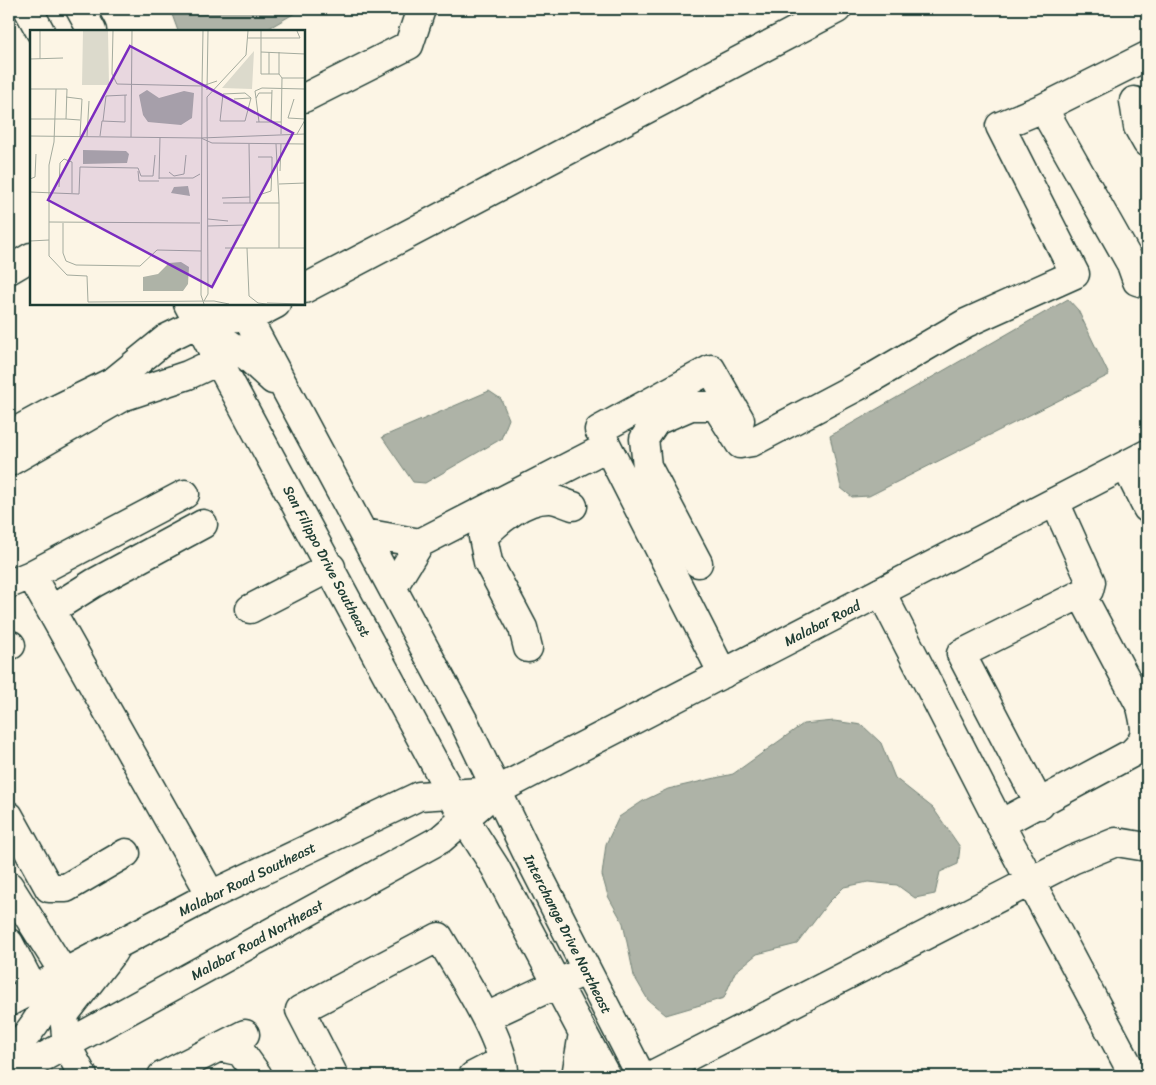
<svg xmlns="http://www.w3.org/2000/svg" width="1156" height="1085" font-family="Sriracha,sans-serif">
	<rect width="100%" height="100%" fill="#fcf5e5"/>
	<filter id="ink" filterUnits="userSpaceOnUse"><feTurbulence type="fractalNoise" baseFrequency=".02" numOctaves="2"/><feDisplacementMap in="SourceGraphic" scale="10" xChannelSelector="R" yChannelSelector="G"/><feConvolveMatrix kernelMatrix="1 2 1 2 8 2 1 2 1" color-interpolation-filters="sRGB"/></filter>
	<g filter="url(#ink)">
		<path fill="#aeb3a7" stroke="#758479" d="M170,9H302L264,31H178Z
			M1068,299L1078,310L1109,375L869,496L852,497L841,488L830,436Z
			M489,391L501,399L509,419L501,439L425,483L413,482L382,437Z
			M834,721L862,725L881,743L895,778L933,808L960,847L958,864L940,872L935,894L915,898L897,885L868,882L844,887L828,903L797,944L757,954L735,972L724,998L666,1015L648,1000L634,976L623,923L608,896L602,875L606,844L619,817L643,801L668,789L733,774L803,724Z"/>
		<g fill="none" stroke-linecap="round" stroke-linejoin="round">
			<defs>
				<path id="minor" d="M28,9L40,31
					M80,9L92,31
					M304,98L409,45L421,9
					M1134,101L1138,127L1147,143
					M1043,108L1131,264L1137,281L1147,284
					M9,270L31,257
					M304,289L837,9
					M188,304L465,820L495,867L583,1033L576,1076
					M209,304C240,324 246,320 276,304
					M240,304L463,720L526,851L641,1076
					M202,325L248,357L273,380
					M599,430L711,369L740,420
					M9,435L53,411L114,381L167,338L198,323
					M604,440L723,674
					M9,462L122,397L188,375L218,361
					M1126,466L1147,508
					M185,494L31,575L211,895
					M364,533L420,543
					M698,563L647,466L644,439L656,421L691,406H716L740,444L752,442L858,386L966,323L1075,274L1000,126L1043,108L1147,56
					M9,584L31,575
					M393,587L420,543L607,447
					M881,592L1000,824L1134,1076
					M250,609L331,567
					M51,610L94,583L203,524
					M9,646L11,645
					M528,648L523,628L488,562L483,537C499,520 525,498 550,499C557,499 566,504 573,506
					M1040,805L961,654L1089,590L1091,582L1055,502
					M9,816L49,888H66L126,853
					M1000,824L1132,753C1149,738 1146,728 1141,707L1081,594
					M9,886L64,973
					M9,943L33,989
					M486,1017L574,976
					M583,1033L606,1076
					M67,1046L83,1076
					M220,1047L233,1050L238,1048L258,1076
					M162,1076L245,1034
					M332,1076V1072L300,1010L439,937C457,968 507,1043 504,1076
					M473,1076L502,1061
					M650,1076L1072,860L1116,842L1147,847"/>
				<path id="major" d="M9,1002L211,895L419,796L496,791
					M67,1046L64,1015L113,952
					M9,1050C32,1038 51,995 64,973
					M9,1076L441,839L496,791L1147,454"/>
			</defs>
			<use href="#minor" stroke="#1f3d34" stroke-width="31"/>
			<use href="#major" stroke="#1f3d34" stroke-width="31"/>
			<use href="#minor" stroke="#fcf5e5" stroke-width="28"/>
			<use href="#major" stroke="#fcf5e5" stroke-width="28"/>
		</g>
	</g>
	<g text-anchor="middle" stroke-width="4.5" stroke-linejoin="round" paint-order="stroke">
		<g font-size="14" fill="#1f3d34" stroke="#fcf5e5">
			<text transform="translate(327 561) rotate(62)" y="5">San Filippo Drive Southeast</text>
			<text transform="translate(822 623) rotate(-27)" y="5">Malabar Road</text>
			<text transform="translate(247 879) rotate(-26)" y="5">Malabar Road Southeast</text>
			<text transform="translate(568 934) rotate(63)" y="5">Interchange Drive Northeast</text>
			<text transform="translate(257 940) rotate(-29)" y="5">Malabar Road Northeast</text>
		</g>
	</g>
	<g transform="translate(30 30)">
		<rect width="275" height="275" fill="#fcf5e5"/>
		<path d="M53,1H78L79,55H52ZM224,21L222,59L192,58Z" fill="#dcdacc"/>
		<path d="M117,60L129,68L154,61L164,63L162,88L151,95L118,92L113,85L109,65ZM53,120L96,121L99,124L97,133L53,134ZM158,156L160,166L141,163L144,157ZM151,232L159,237L158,254L153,261H113V247L128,244L139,233Z" fill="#aeb3a7"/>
		<path fill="none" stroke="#a4ab9e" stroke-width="1" d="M83,1L82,44L87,54L172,56L173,1M231,1V44H249M218,8H270L267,1M231,22L275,24M239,22V44M249,22V44L252,48L251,104M0,29L33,28M10,29V1M252,48H275M0,59H37L36,89L50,90M26,59L24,112L19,135V226L37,245L57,246L58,272L184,271L199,274M177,60L178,1M215,63L221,68L215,91H190L193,64ZM36,67L52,69L50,106M226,68L225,61L232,58L275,59M204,69L221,68M264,69L258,88L275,89M0,89H36M73,91L76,66L97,65M226,92H251M229,92L226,68L229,63H242M241,92L242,60M267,104L275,90M0,106L171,108L275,104M57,106L59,71M70,106L72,91L95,92V65M101,107L102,1M171,108L182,113L275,114M228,127H242V136L241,161L229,165M34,129L42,132V163M108,138L111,146H123L125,125M108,141L109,151H129M250,141L251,114M139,142L144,146L154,144L156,125M129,148H163L170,144M0,149L5,147L6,124M129,149L130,107M249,154L275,153M29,157L30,133L34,129M0,162L49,164L50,137L108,138M192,168L220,167M193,173H220L219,114M220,173H249L246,114M249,173V218M178,189L198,191M19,192L170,193M33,193V223L36,231L46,235L110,236L127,220L171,221M178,196L216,195M0,211L19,210M195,218H275M217,218L219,266L228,273L237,274M174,271L178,264L177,67L216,25L218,1M237,273L275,274M174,274L171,265L172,56L187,51"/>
		<path fill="#7b2cbf" fill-opacity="0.15" stroke="#7b2cbf" stroke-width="2.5" d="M100,16L263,103L182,257L18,170Z"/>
		<rect width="275" height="275" fill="none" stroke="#1f3d34" stroke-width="2.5"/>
	</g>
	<rect width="1156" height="1085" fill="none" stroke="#fcf5e5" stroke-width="30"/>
	<rect x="15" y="15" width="1126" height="1055" fill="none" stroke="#1f3d34" stroke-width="2" filter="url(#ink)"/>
</svg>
